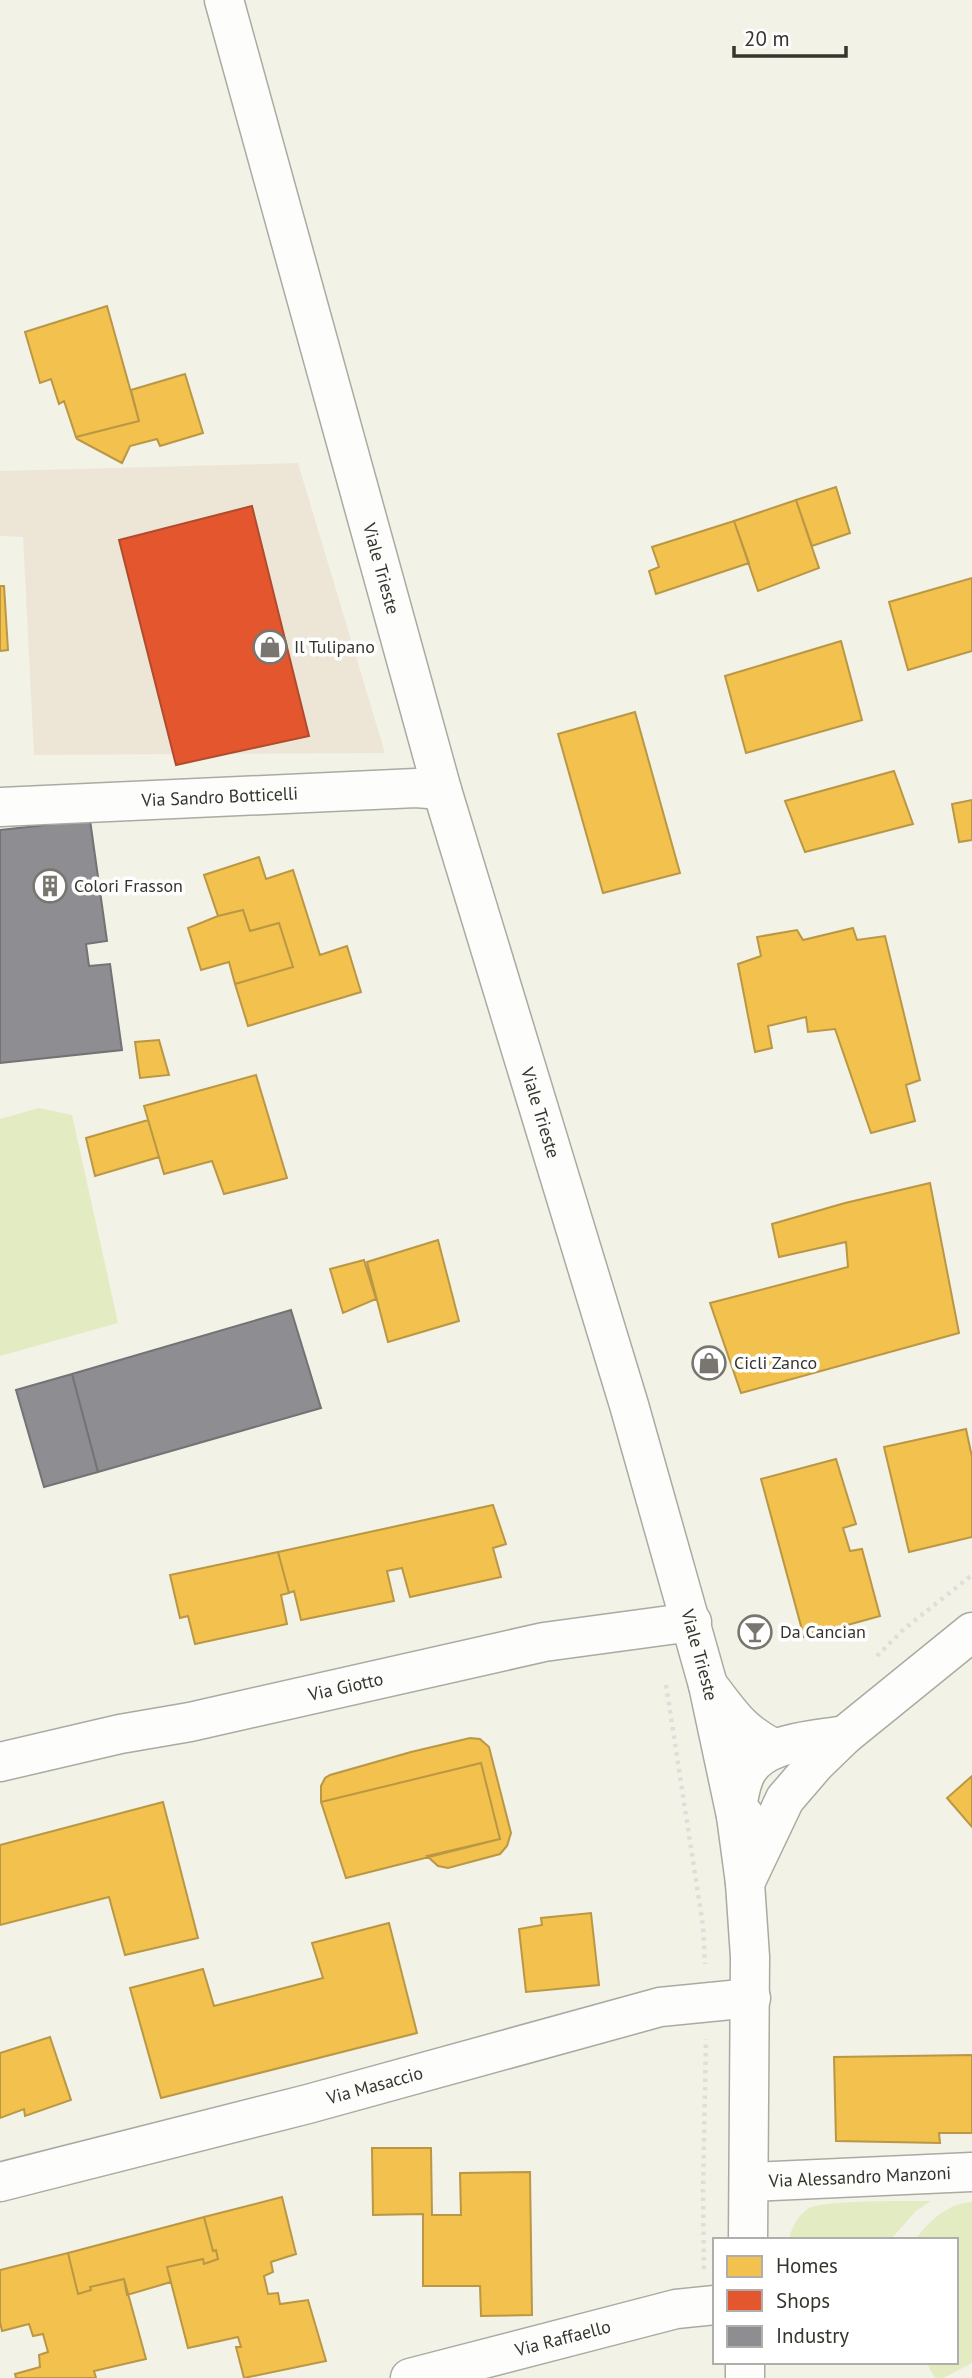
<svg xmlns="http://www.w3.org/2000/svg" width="972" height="2378" font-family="'PT Sans',sans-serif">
	<rect width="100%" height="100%" fill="#f3f2e7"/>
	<path fill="#ede6d6" d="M298,463L385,753L34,755L23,537L0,536V471Z"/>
	<path fill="#e3ebc2" d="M39,1108L72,1115L118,1323L0,1356V1119Z
		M931,2201L916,2211L890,2240H789C791,2228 798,2215 809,2208C824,2200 909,2201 931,2201Z
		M972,2202V2363L943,2378H935L926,2362H956V2240H915C929,2221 948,2203 972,2202Z"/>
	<path fill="#f2c14e" stroke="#ba9744" stroke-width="2" d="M107,306L139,421L76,437L64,401L59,404L51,379L40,383L25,332Z
		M185,374L203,433L160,446L157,439L130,446L122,463L77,439L76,437L139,421L131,390Z
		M836,487L850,533L812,546L796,500Z
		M796,500L819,568L758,591L734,521Z
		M734,521L749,563L656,594L649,571L659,567L652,547Z
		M972,578V651L908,670L889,602Z
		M0,586H4L8,650L0,651Z
		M841,641L862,720L746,753L725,676Z
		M635,712L680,873L603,893L558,734Z
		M894,771L913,824L805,852L785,801Z
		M972,800V840L959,842L952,804Z
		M259,857L266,879L293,870L320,955L347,946L361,992L248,1026L235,984L293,967L279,923L250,931L243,910L218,916L204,875Z
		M243,910L250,931L279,923L293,967L235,984L229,962L201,970L188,928L218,916Z
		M853,928L857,940L885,936L920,1080L906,1085L915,1121L871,1133L835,1029L808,1032L806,1017L768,1026L772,1048L755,1052L738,964L761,956L757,937L797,930L803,940Z
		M159,1040L169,1075L140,1078L135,1042Z
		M256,1075L287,1178L224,1194L212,1161L164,1174L144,1106Z
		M148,1120L159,1157L95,1176L86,1138Z
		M930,1183L959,1333L741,1393L710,1303L848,1267L846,1242L779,1257L772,1224L845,1203Z
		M438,1240L459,1321L388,1342L367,1262Z
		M364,1260L376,1299L343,1313L330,1269Z
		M966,1429L972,1457V1537L909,1552L884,1447Z
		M836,1459L856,1524L843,1528L850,1551L862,1549L880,1616L804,1637L761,1479Z
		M493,1505L506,1544L493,1548L501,1577L410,1597L402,1568L387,1571L394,1601L301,1620L294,1591L289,1593L278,1552Z
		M278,1552L289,1593L281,1595L287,1624L195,1644L188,1616L180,1618L170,1575Z
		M470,1738L480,1739L489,1747L511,1833L507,1846L500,1854L448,1868L438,1866L427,1856L500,1839L481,1763L321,1802V1786L325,1778L330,1775L411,1752Z
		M481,1763L500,1839L346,1878L321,1802Z
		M972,1776V1827L947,1798Z
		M163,1802L198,1938L125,1955L109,1897L0,1925V1845Z
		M591,1913L599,1985L526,1992L519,1929L542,1925L541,1918Z
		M389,1923L417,2033L161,2098L130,1988L203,1969L214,2006L323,1978L312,1943Z
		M50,2037L71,2100L25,2116L24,2109L0,2118V2053Z
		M972,2055V2133H939L940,2143L836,2141L834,2057Z
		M372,2148H431L432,2215H461L460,2173L530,2172L532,2315L481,2316L480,2286H423V2214L373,2215Z
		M282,2197L296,2254L271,2262L273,2272L264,2276L268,2294L278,2293L280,2304L308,2300L326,2361L244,2378L236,2347H241L238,2337L188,2348L167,2267L203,2259L204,2264L218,2259L216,2250L213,2251L204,2217Z
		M204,2217L213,2251L216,2250L218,2259L204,2264L203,2259L167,2267L171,2282L127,2295L124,2279L90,2287L91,2290L78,2294L68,2253Z
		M68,2253L78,2294L91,2290L90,2287L124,2279L146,2359L94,2371L96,2378H16L15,2374L40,2367L39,2355L48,2352L43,2334L33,2336L29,2324L2,2331L0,2322V2270Z"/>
	<path fill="#e4572e" stroke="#b04c2e" stroke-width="2" d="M252,506L309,736L176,765L119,540Z"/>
	<path fill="#8d8d92" stroke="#737274" stroke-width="2" d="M90,820L107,941L86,944L89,966L110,964L122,1050L0,1063V830Z
		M291,1310L321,1408L98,1472L72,1374Z
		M72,1374L98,1472L44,1487L16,1390Z"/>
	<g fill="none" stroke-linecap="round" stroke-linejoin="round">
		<defs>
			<g id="minor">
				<path id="s1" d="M0,807L416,788L442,790"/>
				<path id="s2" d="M0,1762L120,1734L190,1722L544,1642L692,1622"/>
				<path id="s3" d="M0,2182L308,2104L660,2007L751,1998"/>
				<path id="s4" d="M410,2378L676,2309L715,2305"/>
			</g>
			<g id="tertiary">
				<path d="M708,1685C732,1716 740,1731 775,1749"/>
				<path d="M744,1815L736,1816C738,1804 739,1790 744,1778C757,1741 813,1741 845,1735"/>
				<path d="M745,1883L785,1799L816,1763L845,1735L972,1632"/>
				<path id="s5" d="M750,2182L972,2172"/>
			</g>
			<g id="secondary">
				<path id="s6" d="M224,0L442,790L629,1405L708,1685L736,1816L745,1883L750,1957L748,2240"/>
				<path d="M745,2378V2362"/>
			</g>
		</defs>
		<use href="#minor" stroke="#abaaa2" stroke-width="41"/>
		<use href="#tertiary" stroke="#abaaa2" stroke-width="41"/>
		<use href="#secondary" stroke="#abaaa2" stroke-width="41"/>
		<path stroke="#dfdedb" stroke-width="4.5" stroke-dasharray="3.5 5" stroke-linecap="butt" d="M877,1656L904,1629L972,1575
			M666,1685L703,1926L705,1964
			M704,2269L703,2191L706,2039"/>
		<use href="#minor" stroke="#fdfdfb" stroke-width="38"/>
		<use href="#tertiary" stroke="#fdfdfb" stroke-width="38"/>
		<use href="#secondary" stroke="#fdfdfb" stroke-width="38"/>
	</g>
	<defs>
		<symbol id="shop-ring" viewBox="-11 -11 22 22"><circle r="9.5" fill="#fff" stroke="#78766e" stroke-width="1.5"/><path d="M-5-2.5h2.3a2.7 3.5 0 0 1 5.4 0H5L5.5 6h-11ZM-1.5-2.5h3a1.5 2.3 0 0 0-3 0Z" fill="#78766e"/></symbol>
		<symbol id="building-ring" viewBox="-11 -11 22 22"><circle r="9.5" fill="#fff" stroke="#78766e" stroke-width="1.5"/><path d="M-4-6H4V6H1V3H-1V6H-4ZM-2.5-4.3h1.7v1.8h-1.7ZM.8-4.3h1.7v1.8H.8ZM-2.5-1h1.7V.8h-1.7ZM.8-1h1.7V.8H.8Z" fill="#78766e"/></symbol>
		<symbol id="bar-ring" viewBox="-11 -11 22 22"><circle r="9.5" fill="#fff" stroke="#78766e" stroke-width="1.5"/><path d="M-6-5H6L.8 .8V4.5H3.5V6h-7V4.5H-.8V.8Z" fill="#78766e"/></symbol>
	</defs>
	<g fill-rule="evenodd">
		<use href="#shop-ring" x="251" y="628" width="38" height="38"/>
		<use href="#building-ring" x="31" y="867" width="38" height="38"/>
		<use href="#shop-ring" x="690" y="1344" width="38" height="38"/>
		<use href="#bar-ring" x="736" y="1613" width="38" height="38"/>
	</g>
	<g text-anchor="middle" stroke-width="7" stroke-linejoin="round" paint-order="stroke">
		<g font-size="18" fill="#36342d" stroke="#fff">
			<text dy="6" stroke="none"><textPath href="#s6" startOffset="590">Viale Trieste</textPath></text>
			<text dy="6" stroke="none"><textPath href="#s1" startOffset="220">Via Sandro Botticelli</textPath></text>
			<text dy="6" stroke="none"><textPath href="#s6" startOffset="1157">Viale Trieste</textPath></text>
			<text dy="6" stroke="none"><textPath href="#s6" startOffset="1722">Viale Trieste</textPath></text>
			<text dy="6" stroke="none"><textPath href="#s2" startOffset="354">Via Giotto</textPath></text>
			<text dy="6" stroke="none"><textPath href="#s3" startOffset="387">Via Masaccio</textPath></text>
			<text dy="6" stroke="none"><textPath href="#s5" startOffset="110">Via Alessandro Manzoni</textPath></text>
			<text dy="6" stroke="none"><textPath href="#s4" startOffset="158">Via Raffaello</textPath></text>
		</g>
		<g font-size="18" fill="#36342d" stroke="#fff" text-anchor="start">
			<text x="294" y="653">Il Tulipano</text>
			<text x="74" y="892">Colori Frasson</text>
			<text x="734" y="1369">Cicli Zanco</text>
			<text x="780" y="1638">Da Cancian</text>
		</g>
	</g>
	<rect x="713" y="2238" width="245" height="126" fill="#ffffff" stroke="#afaeab" stroke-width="2"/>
	<rect x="727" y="2256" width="35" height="21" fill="#f2c14e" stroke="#afaeab" stroke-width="2"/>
	<text x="776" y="2273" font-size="21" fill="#36342d">Homes</text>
	<rect x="727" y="2290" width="35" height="21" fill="#e4572e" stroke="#afaeab" stroke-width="2"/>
	<text x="776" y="2308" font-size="21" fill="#36342d">Shops</text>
	<rect x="727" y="2326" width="35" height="21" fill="#8d8d92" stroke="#afaeab" stroke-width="2"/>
	<text x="776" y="2343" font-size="21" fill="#36342d">Industry</text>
	<path d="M734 46v10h112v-10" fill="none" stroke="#36342d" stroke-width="3.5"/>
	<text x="744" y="46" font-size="21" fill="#36342d" stroke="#ffffff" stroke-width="5" paint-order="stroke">20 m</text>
</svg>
